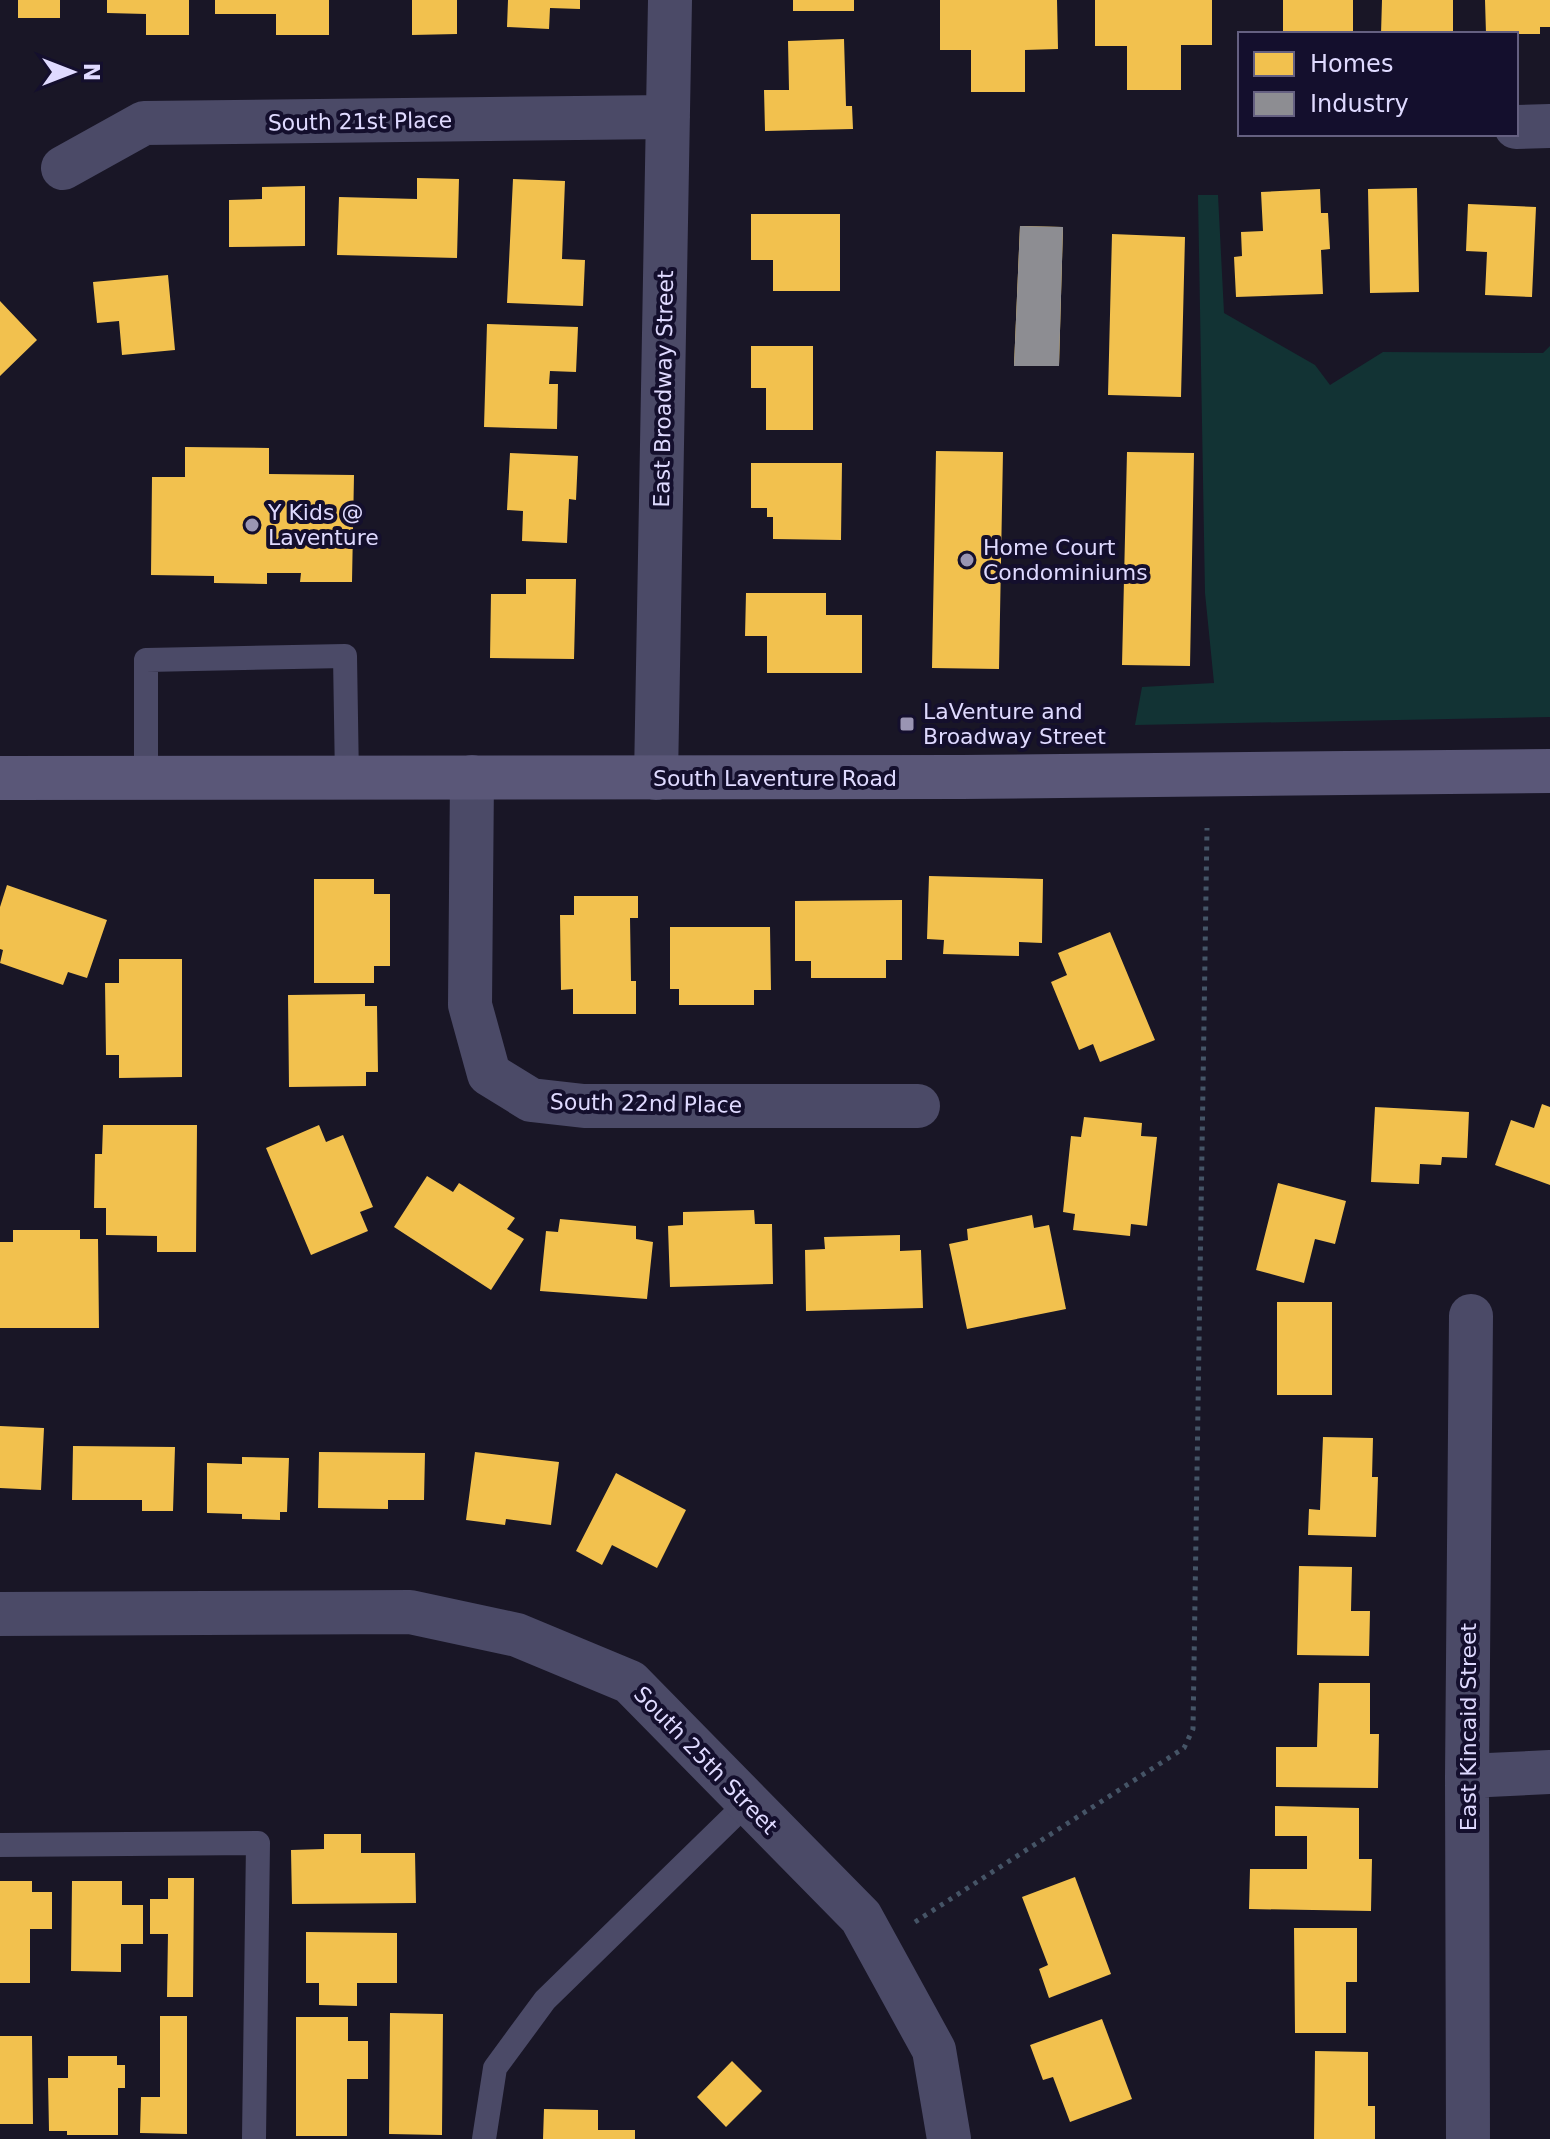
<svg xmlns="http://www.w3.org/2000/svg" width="1550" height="2139" font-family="'DejaVu Sans',sans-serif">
	<rect width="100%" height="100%" fill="#191626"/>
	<path fill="#123334" d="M1198,195H1218L1224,313L1315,365L1330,385L1383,352L1543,353L1550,346V717L1135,725L1142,687L1214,683L1205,593Z"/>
	<path fill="#f2c14e" d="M18,0H60V18H18Z
		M107,0H189V35H146V14L107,13Z
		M215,0H329V35H276V14H215Z
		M412,0H457V34L412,35Z
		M508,0H580V9L550,8L549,29L507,27Z
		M793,0H854V11H793Z
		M940,0H1057L1058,49L1025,50V92H971V50H940Z
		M1095,0H1212V45H1181V90H1127V46H1095Z
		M1283,0H1353V34H1283Z
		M1382,0H1453V34H1381Z
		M1485,0H1550V27H1540V34H1486Z
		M844,39L846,106H852L853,129L765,131L764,90H789L788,41Z
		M417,178L459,179L457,258L337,255L339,197L417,199Z
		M513,179L565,181L562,259L585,260L583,306L507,303Z
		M305,186V246L229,247V200L262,199V187Z
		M1417,188L1419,292L1370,293L1368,189Z
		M1320,189L1321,213H1328L1330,249L1321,250L1323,294L1236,297L1234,257L1242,256L1241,232L1263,231L1261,192Z
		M1468,204L1536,207L1532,297L1485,295L1487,252L1466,251Z
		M751,214H840V291H773V260H751Z
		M1020,226L1063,227L1059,366H1014Z
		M1112,234L1185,237L1181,397L1108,395Z
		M168,275L175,350L122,355L119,321L97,323L93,282Z
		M0,301L37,340L0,376Z
		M487,324L578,327L576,372L550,371L549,384H558L557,429L484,427Z
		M751,346H813V430H766V388H751Z
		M185,447L269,448V474L354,475L352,582H300L301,573H267V584L214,583V576L151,575L152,477H185Z
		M936,451L1003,452L999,669L932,668Z
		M1127,452L1194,453L1190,666L1122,665Z
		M510,453L578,456L576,500L569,499L567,543L522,541L523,511L507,510Z
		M751,463H842L841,540L773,539V517H767V508H751Z
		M526,579H576L574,659L490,658L491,594H526Z
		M746,593H826V615H862V673H767V636H745Z
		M929,876L1043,879L1042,943L1019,942V956L943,954L944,940L927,939Z
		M314,879H374V894H390V966H374V983H314Z
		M7,885L107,920L87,978L68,972L63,985L0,963L3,950L0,949V907Z
		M574,896H638V918H630L631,981H636V1014H573V989L561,990L560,915H574Z
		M902,900V960H886V978H811V961H795V901Z
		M670,927H770L771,990H754V1005H679V989H670Z
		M1110,932L1155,1040L1100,1062L1093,1044L1079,1050L1051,982L1067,975L1058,953Z
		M119,959H182V1077L119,1078V1055H106L105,983H119Z
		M365,994V1006H377L378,1072H366V1086L289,1087L288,995Z
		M1542,1104L1550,1107V1185L1495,1165L1511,1120L1534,1128Z
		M1375,1107L1469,1112L1467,1158L1442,1157L1441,1165L1420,1164L1419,1184L1371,1182Z
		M1084,1117L1142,1123L1141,1136L1157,1137L1147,1226L1131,1224L1130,1236L1073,1230L1075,1214L1063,1212L1071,1136L1081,1137Z
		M103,1125H197L196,1252H157V1236L106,1235V1208H94L95,1154H102Z
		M319,1125L326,1142L343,1135L373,1207L360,1212L368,1231L311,1255L266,1148Z
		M427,1176L453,1192L459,1183L515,1218L507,1229L524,1239L491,1290L394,1227Z
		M1278,1183L1346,1201L1335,1244L1315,1239L1304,1283L1256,1270Z
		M754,1210L755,1224H772L773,1284L670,1287L668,1226L683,1225V1212Z
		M1032,1215L1034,1228L1049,1225L1066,1309L967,1329L949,1244L968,1240L967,1229Z
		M560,1219L636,1226V1239L653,1242L647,1299L540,1291L546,1231L558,1232Z
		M13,1230H80V1239H98L99,1328H0V1242H13Z
		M900,1235V1251L921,1250L923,1308L806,1311L805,1250L825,1249L824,1237Z
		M1277,1302H1332V1395H1277Z
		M0,1426L44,1428L41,1490L0,1488Z
		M1323,1437L1373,1438L1372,1477H1378L1376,1537L1308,1535L1309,1509L1320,1510Z
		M73,1446L175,1447L173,1511H142V1500H72Z
		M319,1452L425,1453L424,1500H388V1509L318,1508Z
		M475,1452L559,1462L551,1525L506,1519L505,1525L466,1520Z
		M242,1457L289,1458L287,1512H280V1520L242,1519V1514L207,1513V1463L242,1464Z
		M616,1473L686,1510L657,1568L612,1545L602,1565L576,1551Z
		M1299,1566L1352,1567L1351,1611H1370L1369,1656L1297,1655Z
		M1319,1683H1370V1734H1379L1378,1788L1276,1787V1747H1317Z
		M1275,1806L1359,1808V1859H1372L1371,1911L1249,1909L1250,1869H1307V1836H1275Z
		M324,1834H361V1853H415L416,1903L292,1904L291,1850L324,1849Z
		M1075,1877L1111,1974L1049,1998L1039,1969L1048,1965L1022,1897Z
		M168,1878H194L193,1997H167L168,1934H150V1899H168Z
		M0,1881H32V1892H52V1929H30V1983H0Z
		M72,1881H122V1905H143V1944H121V1972L71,1971Z
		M1294,1928H1357V1982H1346V2033H1295Z
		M306,1932L397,1933V1983H357V2006L319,2005V1983H306Z
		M390,2013L443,2014L442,2135L389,2134Z
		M160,2016H187V2134L140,2133L141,2097H160Z
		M296,2017H348V2041H368V2079H347V2136H296Z
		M1102,2019L1132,2099L1070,2122L1053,2077L1043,2080L1030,2045Z
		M0,2036H32L33,2124H0Z
		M1315,2051L1368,2052V2106H1375V2139H1314Z
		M68,2056H117V2065H125V2088H118V2135H67V2131H49L48,2078H68Z
		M732,2061L762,2091L726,2127L697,2097Z
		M544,2109L598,2110V2130H635V2139H543Z"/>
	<path fill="#8d8d92" d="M1020,226L1063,227L1059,366H1014Z"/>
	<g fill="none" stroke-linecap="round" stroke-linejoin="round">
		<path stroke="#455466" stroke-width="5" stroke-dasharray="4 6" stroke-linecap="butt" d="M915,1922L1184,1748L1193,1729L1207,828"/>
		<path stroke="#4b4a67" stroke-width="24" d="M146,778V660L345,656L347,779
			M0,1845L258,1843L254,2139
			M484,2139L495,2068L545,2000L747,1803"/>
		<path stroke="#4b4a67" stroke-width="44" d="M1516,127L1550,126
			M63,168L144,123L668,117
			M472,777L470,1005L489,1074L531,1100L584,1106H918
			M656,778L670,0
			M0,1614L410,1612L517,1635L630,1682L861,1917L934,2050L949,2139
			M1467,1776L1550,1772
			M1468,2139L1467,1776L1471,1316"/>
		<path stroke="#5a5778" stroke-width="44" d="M0,778L962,777L1550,771"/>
	</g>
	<g fill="#9a95b3" stroke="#140f2d" stroke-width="3">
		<circle cx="252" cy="525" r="8"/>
		<circle cx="967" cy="560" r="8"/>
		<rect x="899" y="716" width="16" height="16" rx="4"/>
	</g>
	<g text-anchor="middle" stroke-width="8" stroke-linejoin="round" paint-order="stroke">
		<g font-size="22" fill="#dfdaff" stroke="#140f2d">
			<text transform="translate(360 121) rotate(-1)" y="8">South 21st Place</text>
			<text transform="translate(663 389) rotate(-89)" y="8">East Broadway Street</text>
			<text x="775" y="786">South Laventure Road</text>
			<text transform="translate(646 1103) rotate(1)" y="8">South 22nd Place</text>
			<text transform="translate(1468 1727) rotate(-90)" y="8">East Kincaid Street</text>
			<text transform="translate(706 1760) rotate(46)" y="8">South 25th Street</text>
		</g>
		<g font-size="22" fill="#dfdaff" stroke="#140f2d" text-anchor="start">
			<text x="268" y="520">Y Kids @<tspan x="268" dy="25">Laventure</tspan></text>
			<text x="983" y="555">Home Court<tspan x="983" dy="25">Condominiums</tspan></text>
			<text x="923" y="719">LaVenture and<tspan x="923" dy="25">Broadway Street</tspan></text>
		</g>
	</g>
	<rect x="1238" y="32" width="280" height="104" fill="#140f2d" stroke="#656081" stroke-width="2"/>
	<rect x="1254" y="52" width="40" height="24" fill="#f2c14e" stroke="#656081" stroke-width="2"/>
	<text x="1310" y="72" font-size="24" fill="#dfdaff">Homes</text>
	<rect x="1254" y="92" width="40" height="24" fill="#8d8d92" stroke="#656081" stroke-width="2"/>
	<text x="1310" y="112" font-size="24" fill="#dfdaff">Industry</text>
	<g transform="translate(72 72) rotate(90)" stroke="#140f2d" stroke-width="6" paint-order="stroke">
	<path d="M0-6L14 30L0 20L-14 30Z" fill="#dfdaff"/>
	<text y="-12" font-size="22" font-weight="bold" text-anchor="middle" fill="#dfdaff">N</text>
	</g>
</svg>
